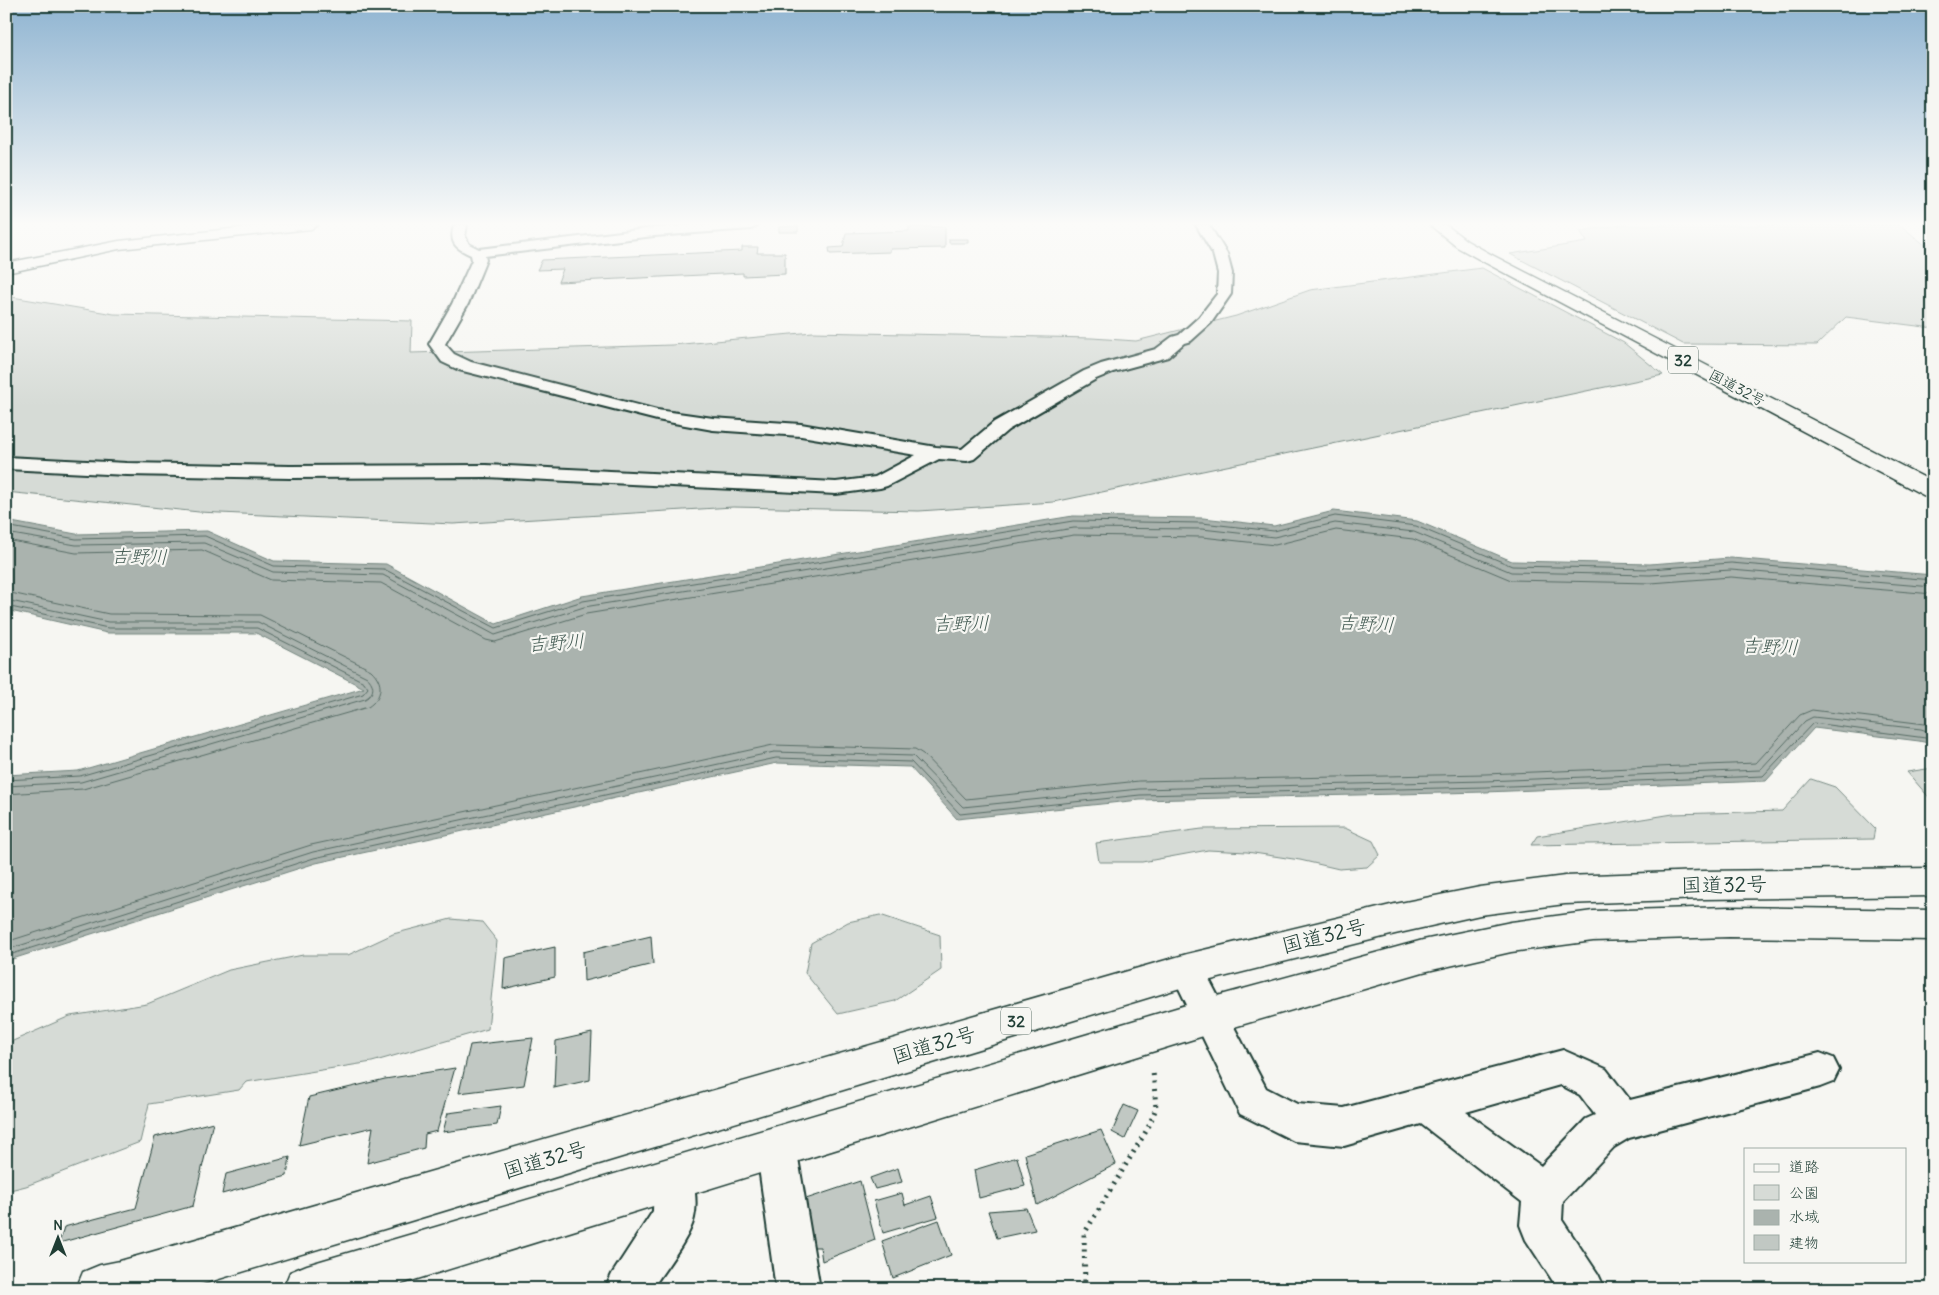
<svg xmlns="http://www.w3.org/2000/svg" width="1939" height="1295" font-family="Delius,'Klee One',sans-serif">
	<rect width="100%" height="100%" fill="#f6f6f2"/>
	<filter id="ink" filterUnits="userSpaceOnUse"><feTurbulence type="fractalNoise" baseFrequency=".02" numOctaves="2"/><feDisplacementMap in="SourceGraphic" scale="10" xChannelSelector="R" yChannelSelector="G"/><feConvolveMatrix kernelMatrix="1 2 1 2 8 2 1 2 1" color-interpolation-filters="sRGB"/></filter>
	<g filter="url(#ink)">
		<path fill="#d6dbd6" stroke="#7a8c85" d="M1621,225H1900L1925,245L1933,242V328L1846,317L1817,345L1683,344L1510,254L1587,242L1580,231Z
			M1482,268L1624,343L1663,375L1054,502L919,511L733,507L453,524L199,512L6,492V296L114,314L412,321L411,353L672,345L813,332L1092,338L1136,341L1236,316L1310,290Z
			M1933,768V802L1907,772Z
			M1811,779L1835,787L1875,828L1873,839L1531,845L1537,836L1673,814L1782,811Z
			M1345,828L1373,841L1380,855L1367,867L1339,869L1300,860L1247,852L1208,850L1142,862H1099L1096,843L1202,829Z
			M880,915L940,935L941,970L895,1001L838,1014L805,973L811,943L848,922Z
			M451,919L482,922L497,941L488,1029L372,1062L246,1082L239,1090L149,1104L140,1142L26,1186L6,1191V1044L70,1016L147,1004L229,970L303,955H348L393,934Z"/>
		<path fill="#aab3ae" stroke="#72847d" d="M1334,511L1417,521L1512,561L1650,564L1731,558L1933,575V744L1919,741L1814,728L1766,781L1485,792L1140,800L957,819L910,767L777,763L316,863L6,961V775L78,771L364,688L256,633H107L6,610V521L76,534L207,531L274,561L386,564L496,624L582,596L1073,516L1203,518L1274,526Z"/>
		<g fill="none" stroke-linecap="round" stroke-linejoin="round">
			<path stroke="#576c65" stroke-width="1" d="M6,526L76,539L205,536L274,566L384,569L496,628L583,601L1073,521L1202,523L1274,531L1335,516L1416,526L1512,566L1650,569L1731,563L1933,580
				M6,533L76,545L204,543L273,572L383,575L495,635L584,607L1074,528L1202,529L1274,537L1335,523L1414,532L1511,572L1650,575L1731,570L1933,587
				M6,540L76,553L202,550L271,580L381,583L486,640L495,642L586,614L1074,535L1202,537L1275,545L1336,530L1413,539L1511,580L1651,583L1731,577L1933,594
				M6,592L109,614L260,615L371,670C384,682 383,697 368,707L83,789L6,794
				M6,600L108,622H258L367,677C375,685 375,693 365,699L81,782L6,786
				M6,606L108,628H257L364,682L368,688L363,694L80,776L6,780
				M6,942L311,845L773,745L915,749L923,754L966,799L1139,781L1485,774L1756,763L1800,715L1812,710L1933,725
				M6,950L313,852L774,752L913,756L963,807L1139,789L1485,781L1760,770L1805,721L1813,717L1921,729L1933,733
				M6,956L314,858L776,758L911,762L960,814L1140,795L1485,787L1763,776L1813,723L1933,739"/>
		</g>
		<path fill="#c1c8c3" stroke="#1f3d34" d="M798,226V232H779V227Z
			M909,227H945V248L890,249V252L830,254L829,248L843,247L846,233L909,231Z
			M949,239H968V243H949Z
			M742,247H758L757,253H785V274L743,276V273L558,282L563,269L537,270L542,260L742,251Z
			M651,936L653,964L584,981L583,952Z
			M555,947V977L503,989L505,958Z
			M592,1033L590,1080L554,1088L556,1041Z
			M533,1038L524,1085L459,1093L470,1045Z
			M455,1068L437,1131L425,1134L424,1148L367,1163L373,1127L299,1145L309,1097L385,1079Z
			M1124,1105L1138,1111L1125,1139L1112,1132Z
			M501,1106L497,1125L443,1132L448,1113Z
			M213,1122L193,1206L59,1243L64,1227L136,1208L155,1137Z
			M1101,1130L1116,1164L1037,1205L1025,1154Z
			M290,1157L287,1176L222,1194L226,1174Z
			M1017,1157L1025,1186L979,1198L974,1170Z
			M898,1168L902,1182L875,1189L870,1178Z
			M860,1181L875,1240L822,1261L820,1247H808L797,1202Z
			M902,1193L905,1205L931,1196L938,1217L883,1233L874,1201Z
			M1026,1208L1035,1230L997,1238L988,1211Z
			M939,1220L951,1255L893,1278L882,1241Z"/>
		<g fill="none" stroke-linecap="round" stroke-linejoin="round">
			<defs>
				<path id="minor" d="M454,225H467L465,236L469,244L479,249L654,228L693,225H757L751,229L654,236L485,256L486,260L468,304L445,344L454,354L471,362L657,410L713,418L801,424L936,447L962,449L994,422L1084,371L1101,364L1156,349L1172,337L1179,335L1199,317L1217,294L1218,273L1213,254L1196,225H1209L1227,254L1232,273L1231,294L1211,323L1191,341L1184,343L1168,357L1113,372L1096,379L1008,430L974,459L967,461L939,459L887,486L880,488L836,494L486,477L290,478L127,475L6,469V457L127,463L290,466L486,465L836,482L875,477L916,455L801,436L713,430L657,420L459,370L442,362L429,344L452,304L472,260L471,255C455,248 449,243 454,225Z
					M1187,955L1199,960L1266,1088L1297,1104L1344,1108L1563,1050L1606,1069L1630,1100L1820,1053L1833,1058L1839,1070L1833,1082L1820,1087L1629,1138L1614,1147L1563,1201L1562,1220L1598,1274L1605,1289H1558L1526,1240L1520,1225L1522,1202L1421,1124L1344,1146L1294,1141L1240,1114L1170,970L1175,960ZM1561,1085L1580,1095L1595,1115L1586,1119L1541,1166L1466,1112Z
					M776,1127L790,1132L796,1146L820,1289H776L756,1146L762,1132Z
					M674,1158L688,1164C694,1178 698,1202 694,1218C690,1238 664,1270 652,1289H605L612,1274L653,1211L654,1178L660,1164Z"/>
				<path id="major" d="M267,225H318L311,229L119,249L6,273V263L119,241Z"/>
				<path id="highway" d="M1430,225H1446L1467,241L1494,256L1933,482V498L1925,496L1484,262L1457,247Z
					M1933,868V896L1703,899L1565,904L1480,915L1395,934L1187,986L186,1289H76L83,1272L100,1265L120,1261L1187,954L1395,904L1480,887L1565,876L1703,871Z
					M1729,907L1933,910V940L1729,937L1593,941L1511,952L1423,972L1210,1034L385,1289H283L290,1272L307,1265L1210,998L1423,940L1511,922L1593,911Z"/>
			</defs>
			<use href="#minor" stroke="#1f3d34" stroke-width="4"/>
			<use href="#major" stroke="#1f3d34" stroke-width="3"/>
			<use href="#highway" stroke="#1f3d34" stroke-width="3"/>
			<path stroke="#1f3d34" stroke-width="5" stroke-dasharray="2 5.5" stroke-linecap="butt" d="M1085,1289L1084,1234L1148,1128L1156,1108L1153,1071"/>
			<use href="#minor" fill="#f6f6f2" fill-rule="evenodd"/>
			<use href="#major" fill="#f6f6f2" fill-rule="evenodd"/>
			<use href="#highway" fill="#f6f6f2" fill-rule="evenodd"/>
		</g>
	</g>
	<linearGradient id="sky" x2="0" y2="1"><stop stop-color="#8fb4d1"/><stop offset="0.55" stop-color="#fbfbf9"/><stop offset="1" stop-color="#fbfbf9" stop-opacity="0"/></linearGradient>
	<rect width="1939" height="407" fill="url(#sky)"/>
	<g text-anchor="middle" stroke-width="4.5" stroke-linejoin="round" paint-order="stroke">
		<g font-size="15" fill="#1f3d34" stroke="#f6f6f2">
			<text transform="translate(1737 388) rotate(28)" y="5">国道32号</text>
		</g>
		<g fill="#f6f6f2" stroke="#60746d" stroke-width="1">
			<rect x="1668" y="346.5" width="30" height="27" rx="4"/>
			<rect x="1001" y="1007.5" width="30" height="27" rx="4"/>
		</g>
		<g font-size="16" font-weight="bold" fill="#1f3d34">
			<text x="1683" y="366">32</text>
			<text x="1016" y="1027">32</text>
		</g>
		<g font-size="19" font-style="italic" fill="#425a52" stroke="#f6f6f2">
			<text transform="translate(139 556) rotate(1)" y="7">吉野川</text>
			<text transform="translate(961 623) rotate(-1)" y="7">吉野川</text>
			<text transform="translate(1366 623) rotate(3)" y="7">吉野川</text>
			<text transform="translate(556 642) rotate(-4)" y="7">吉野川</text>
			<text transform="translate(1770 646) rotate(2)" y="7">吉野川</text>
		</g>
		<g font-size="21" fill="#1f3d34" stroke="#f6f6f2">
			<text transform="translate(1724 885) rotate(-1)" y="7">国道32号</text>
			<text transform="translate(1324 936) rotate(-14)" y="7">国道32号</text>
			<text transform="translate(934 1045) rotate(-16)" y="7">国道32号</text>
			<text transform="translate(545 1160) rotate(-16)" y="7">国道32号</text>
		</g>
	</g>
	<rect width="1939" height="1295" fill="none" stroke="#f6f6f2" stroke-width="25"/>
	<rect x="12" y="12" width="1914" height="1270" fill="none" stroke="#1f3d34" stroke-width="2" filter="url(#ink)"/>
	<rect x="1744" y="1148" width="162" height="115" fill="#f6f6f2" stroke="#a0aca6"/>
	<rect x="1754" y="1164" width="25" height="8" fill="#f6f6f2" stroke="#a0aca6"/>
	<text x="1789" y="1172" font-size="15" fill="#1f3d34">道路</text>
	<rect x="1754" y="1185" width="25" height="15" fill="#d6dbd6" stroke="#a0aca6"/>
	<text x="1789" y="1198" font-size="15" fill="#1f3d34">公園</text>
	<rect x="1754" y="1210" width="25" height="15" fill="#aab3ae" stroke="#a0aca6"/>
	<text x="1789" y="1222" font-size="15" fill="#1f3d34">水域</text>
	<rect x="1754" y="1235" width="25" height="15" fill="#c1c8c3" stroke="#a0aca6"/>
	<text x="1789" y="1248" font-size="15" fill="#1f3d34">建物</text>
	<g transform="translate(58 1238)" stroke="#f6f6f2" stroke-width="4" paint-order="stroke">
	<path d="M0-4L9 19L0 12L-9 19Z" fill="#1f3d34"/>
	<text y="-8" font-size="14" font-weight="bold" text-anchor="middle" fill="#1f3d34">N</text>
	</g>
</svg>
